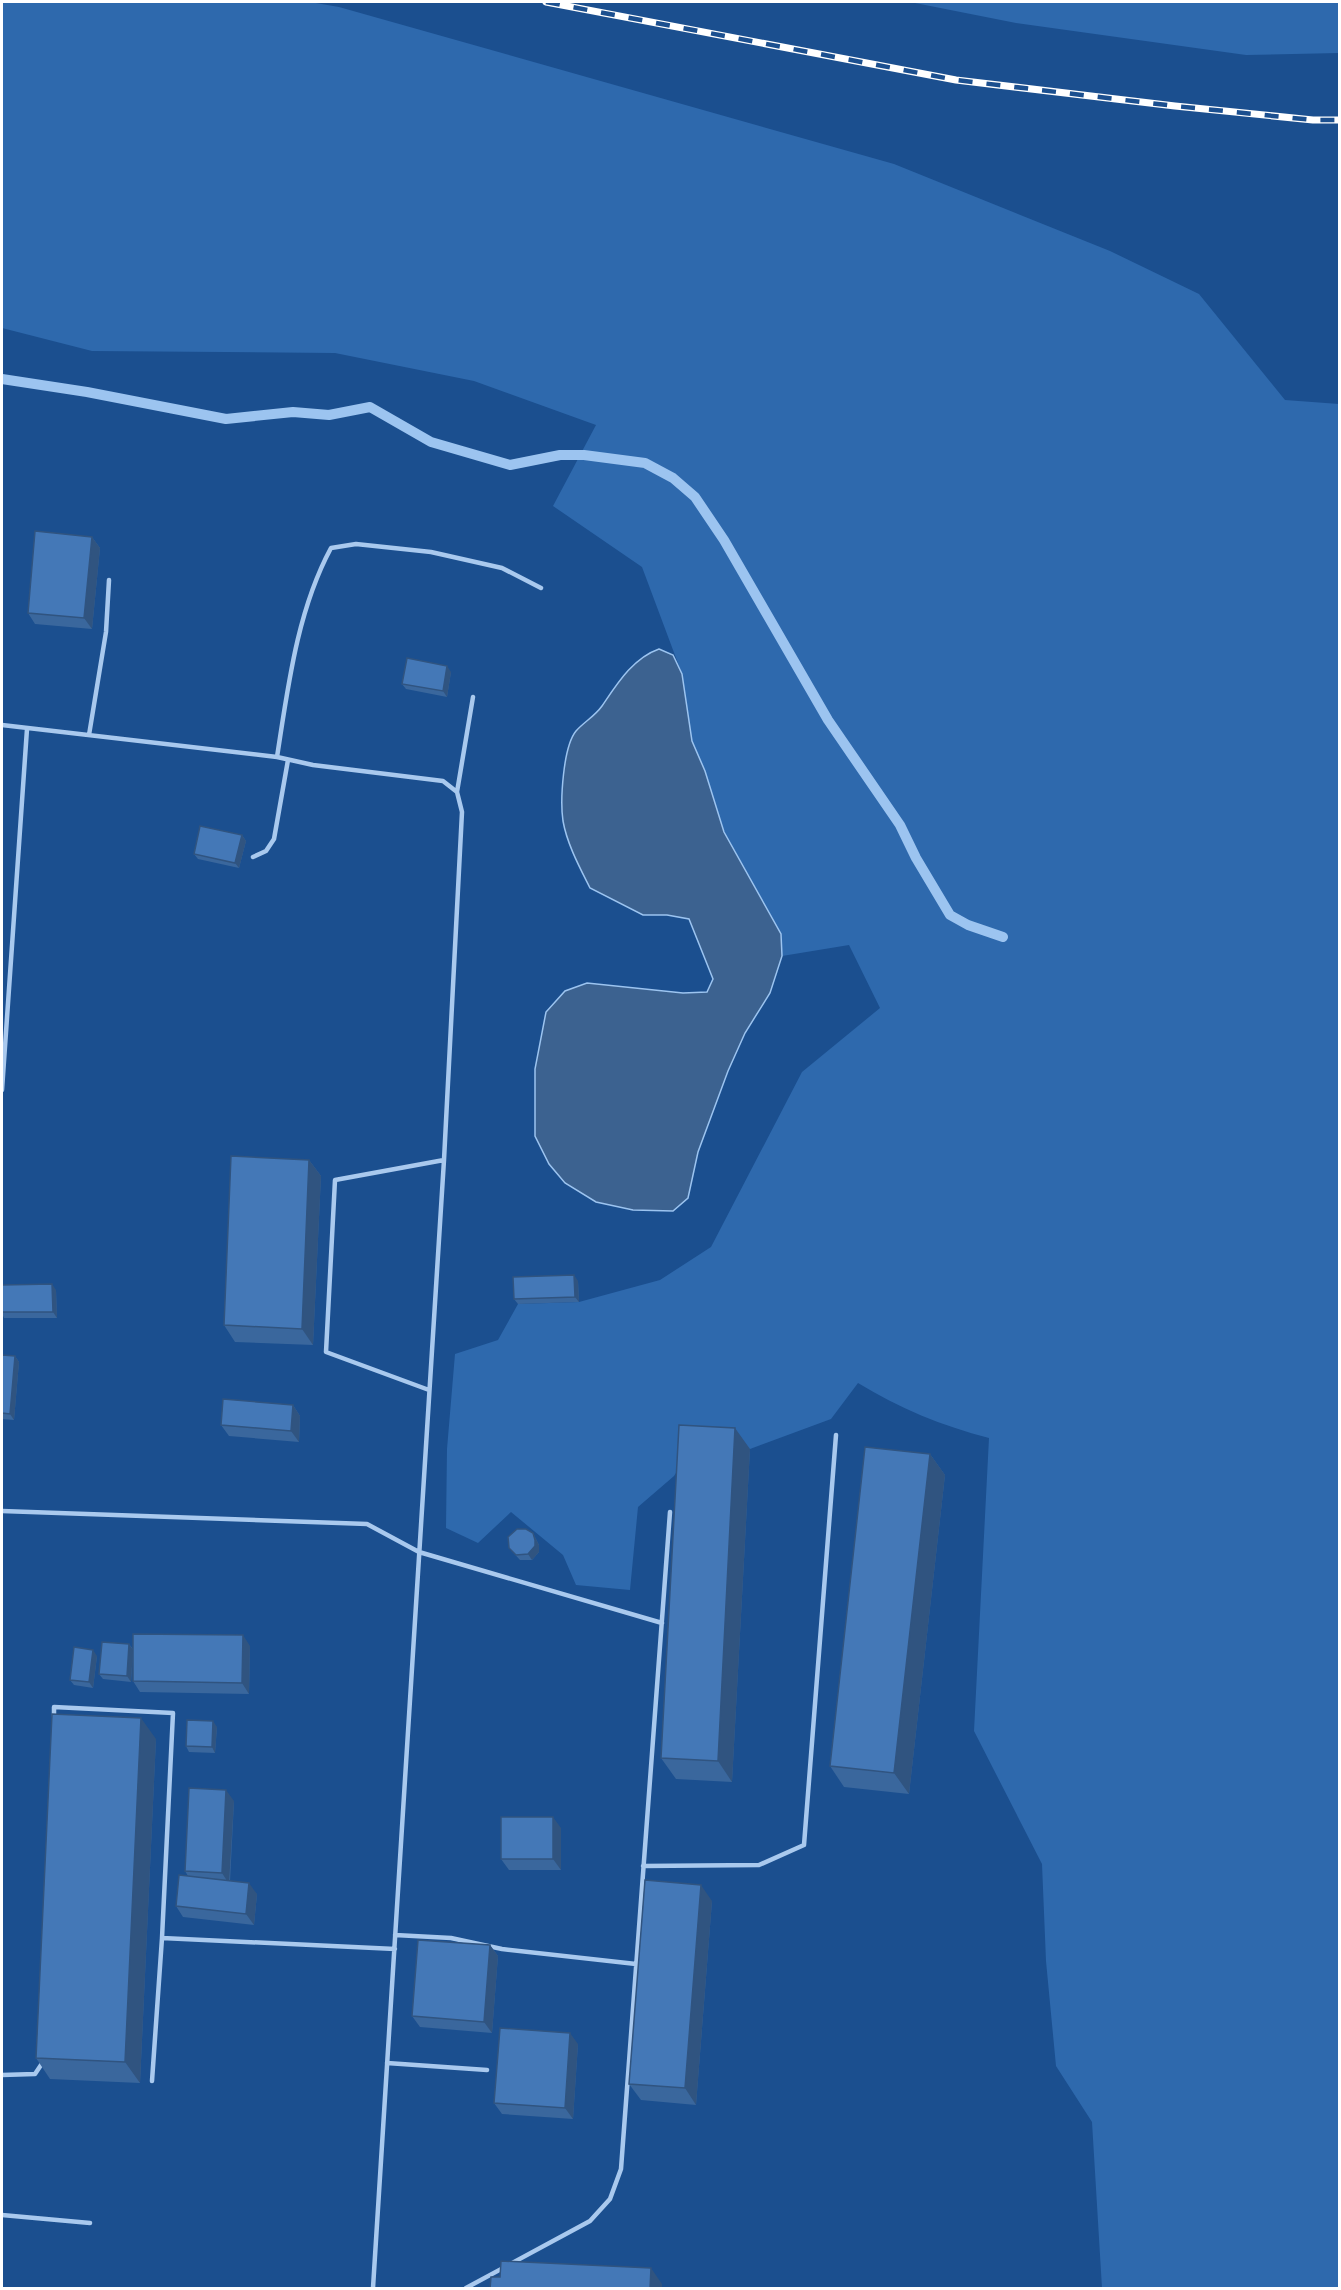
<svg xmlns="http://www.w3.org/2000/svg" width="1341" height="2290" font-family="Jost,sans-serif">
	<rect width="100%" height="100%" fill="#1b4f8f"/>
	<path fill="#2e69ad" d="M2,2H310L339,7L894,164L1110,251L1199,294L1285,400L1339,404V2288H1102L1092,2122L1056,2066L1046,1961L1042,1864L974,1731L989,1438C942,1426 899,1408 858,1383L831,1419L750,1449L693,1446L674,1476L638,1507L630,1590L576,1585L563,1555L511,1512L478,1543L446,1528L447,1449L455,1354L498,1340L518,1304L579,1302L660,1280L711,1247L802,1072L880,1008L849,945L782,956L781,934L724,832L705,771L692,741L682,674L642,567L553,506L596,425L474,381L335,353L92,351L2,328Z
		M910,2H1339V53L1246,55L1016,23Z"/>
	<path fill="#3c6290" stroke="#9cc4f0" stroke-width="1.5" d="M659,649L673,655L682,674L692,741L705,771L724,832L781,934L782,956L770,993L745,1033L728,1071L698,1152L688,1198L673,1211L633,1210L596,1202L565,1183L549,1164L535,1136V1069L546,1012L565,991L587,983L683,993L707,992L713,979L689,919L667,915H643L590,888C580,868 567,844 563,821C560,801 563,747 576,731C584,722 595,716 602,706C617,684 633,658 659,649Z"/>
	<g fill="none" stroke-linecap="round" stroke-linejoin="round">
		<path stroke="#9cc4f0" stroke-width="10" d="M2,379L87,392L226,419L293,412L329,415L370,407L431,442L510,465L560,455H584L645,463L673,478L695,497L724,540L828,720L900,825L916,858L950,915L968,925L1003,937"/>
		<path stroke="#a9c9ee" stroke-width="4.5" d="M2,725L277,757L313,765L443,781L457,792L462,812L444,1160L373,2288
			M89,735L106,632L109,580
			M277,757C288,687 297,611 331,548L356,544L431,552L502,568L541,588
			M457,792L473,697
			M253,857L266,851L274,839L288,760
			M2,1090L27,729
			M429,1390L326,1352L335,1180L444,1160
			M2,1511L367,1524L419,1552L662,1623
			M54,1717V1707L173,1713L162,1938L152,2081
			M643,1866L759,1865L804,1845L836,1435
			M395,1935L451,1938L502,1949L636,1964
			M162,1938L395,1949
			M387,2063L487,2070
			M2,2075L35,2074L43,2062
			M2,2215L90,2223
			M466,2288L590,2221L610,2199L621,2169L670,1512"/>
		<defs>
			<path id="rail" d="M546,2L956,80L1175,106L1313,120H1340"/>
		</defs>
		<use href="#rail" stroke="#fff" stroke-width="7"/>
		<use href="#rail" stroke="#1b4f8f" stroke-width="4.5" stroke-dasharray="14" stroke-linecap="butt"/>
	</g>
	<path fill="#3a679d" d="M92,537L100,548L92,629L35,624L28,613Z
		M451,672L447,697L406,689L402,684Z
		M242,835L246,841L239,868L198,859L194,854Z
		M309,1160L321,1176L313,1345L235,1342L224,1325Z
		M578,1281L579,1302L518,1304L514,1299Z
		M2,1285L56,1290L57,1318H4L2,1314Z
		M2,1355L15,1356L19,1362L14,1420L2,1419Z
		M293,1405L300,1416L299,1442L229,1436L221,1425Z
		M750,1449L732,1782L676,1779L661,1758Z
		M930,1454L945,1475L909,1794L844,1787L830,1766Z
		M533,1533L539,1545V1552L532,1560H520L509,1548Z
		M129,1644L133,1649L250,1646L249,1694L140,1692L133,1681V1656L131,1682L103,1679L99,1674Z
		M97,1656L93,1688L74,1685L70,1680Z
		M217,1727L215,1753L189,1752L186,1746Z
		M156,1739L140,2083L50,2079L36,2058Z
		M234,1801L230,1881L257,1894L254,1925L183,1917L176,1906L188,1876L185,1871Z
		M561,1828V1870H509L501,1859Z
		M712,1901L696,2105L641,2100L629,2084Z
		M490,1945L498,1956L492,2033L420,2027L412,2016Z
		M578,2044L573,2119L502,2114L494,2103Z"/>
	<path fill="#305480" d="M92,537L100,548L92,629L84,618Z
		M447,666L451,672L447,697L443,691Z
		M242,835L246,841L239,868L235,863Z
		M309,1160L321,1176L313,1345L302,1329Z
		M574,1275L578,1281L579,1302L575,1297Z
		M52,1284L56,1290L57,1318L53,1312Z
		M15,1356L19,1362L14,1420L10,1414Z
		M293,1405L300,1416L299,1442L291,1431Z
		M735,1428L750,1449L732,1782L718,1761Z
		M930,1454L945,1475L909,1794L894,1773Z
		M533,1533L539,1545V1552L532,1560L528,1554Z
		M243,1635L250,1646L249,1694L242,1683Z
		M129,1644L133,1650L131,1682L127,1676Z
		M93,1650L97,1656L93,1688L89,1682Z
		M141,1718L156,1739L140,2083L125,2062Z
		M213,1721L217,1727L215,1753L212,1747Z
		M226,1790L234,1801L229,1884L222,1873Z
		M553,1817L561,1828V1870L553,1859Z
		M249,1883L257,1894L254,1925L246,1914Z
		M701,1885L712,1901L696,2105L685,2088Z
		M490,1945L498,1956L492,2033L484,2022Z
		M570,2033L578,2044L573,2119L565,2108Z
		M651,2268L662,2284V2289H650Z"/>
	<path fill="#4478b7" stroke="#305480" stroke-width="1.5" d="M35,531L92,537L84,618L28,613Z
		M407,658L447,666L443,691L402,684Z
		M200,826L242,835L235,863L194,854Z
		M231,1156L309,1160L302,1329L224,1325Z
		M574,1275L575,1297L514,1299L513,1277Z
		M52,1284L53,1312H2V1285Z
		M2,1355L15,1356L10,1414L2,1413Z
		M223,1399L293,1405L291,1431L221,1425Z
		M679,1425L735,1428L718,1761L661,1758Z
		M865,1447L930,1454L894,1773L830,1766Z
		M517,1529H526L533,1533L535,1540V1546L528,1554L516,1555L509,1548L508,1537Z
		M133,1634L243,1635L242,1683L133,1681Z
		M102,1642L129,1644L127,1676L99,1674Z
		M74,1647L93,1650L89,1682L70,1680Z
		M52,1714L141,1718L125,2062L36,2058Z
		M187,1720L213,1721L212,1747L186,1746Z
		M189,1788L226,1790L222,1873L185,1871Z
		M501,1817H553V1859H501Z
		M179,1875L249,1883L246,1914L176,1906Z
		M645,1880L701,1885L685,2088L629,2084Z
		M418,1940L490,1945L484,2022L412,2016Z
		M500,2028L570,2033L565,2108L494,2103Z
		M501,2261L651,2268L650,2289H490L491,2277H500Z"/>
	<rect width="1341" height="2290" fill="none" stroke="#ffffff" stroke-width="6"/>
</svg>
